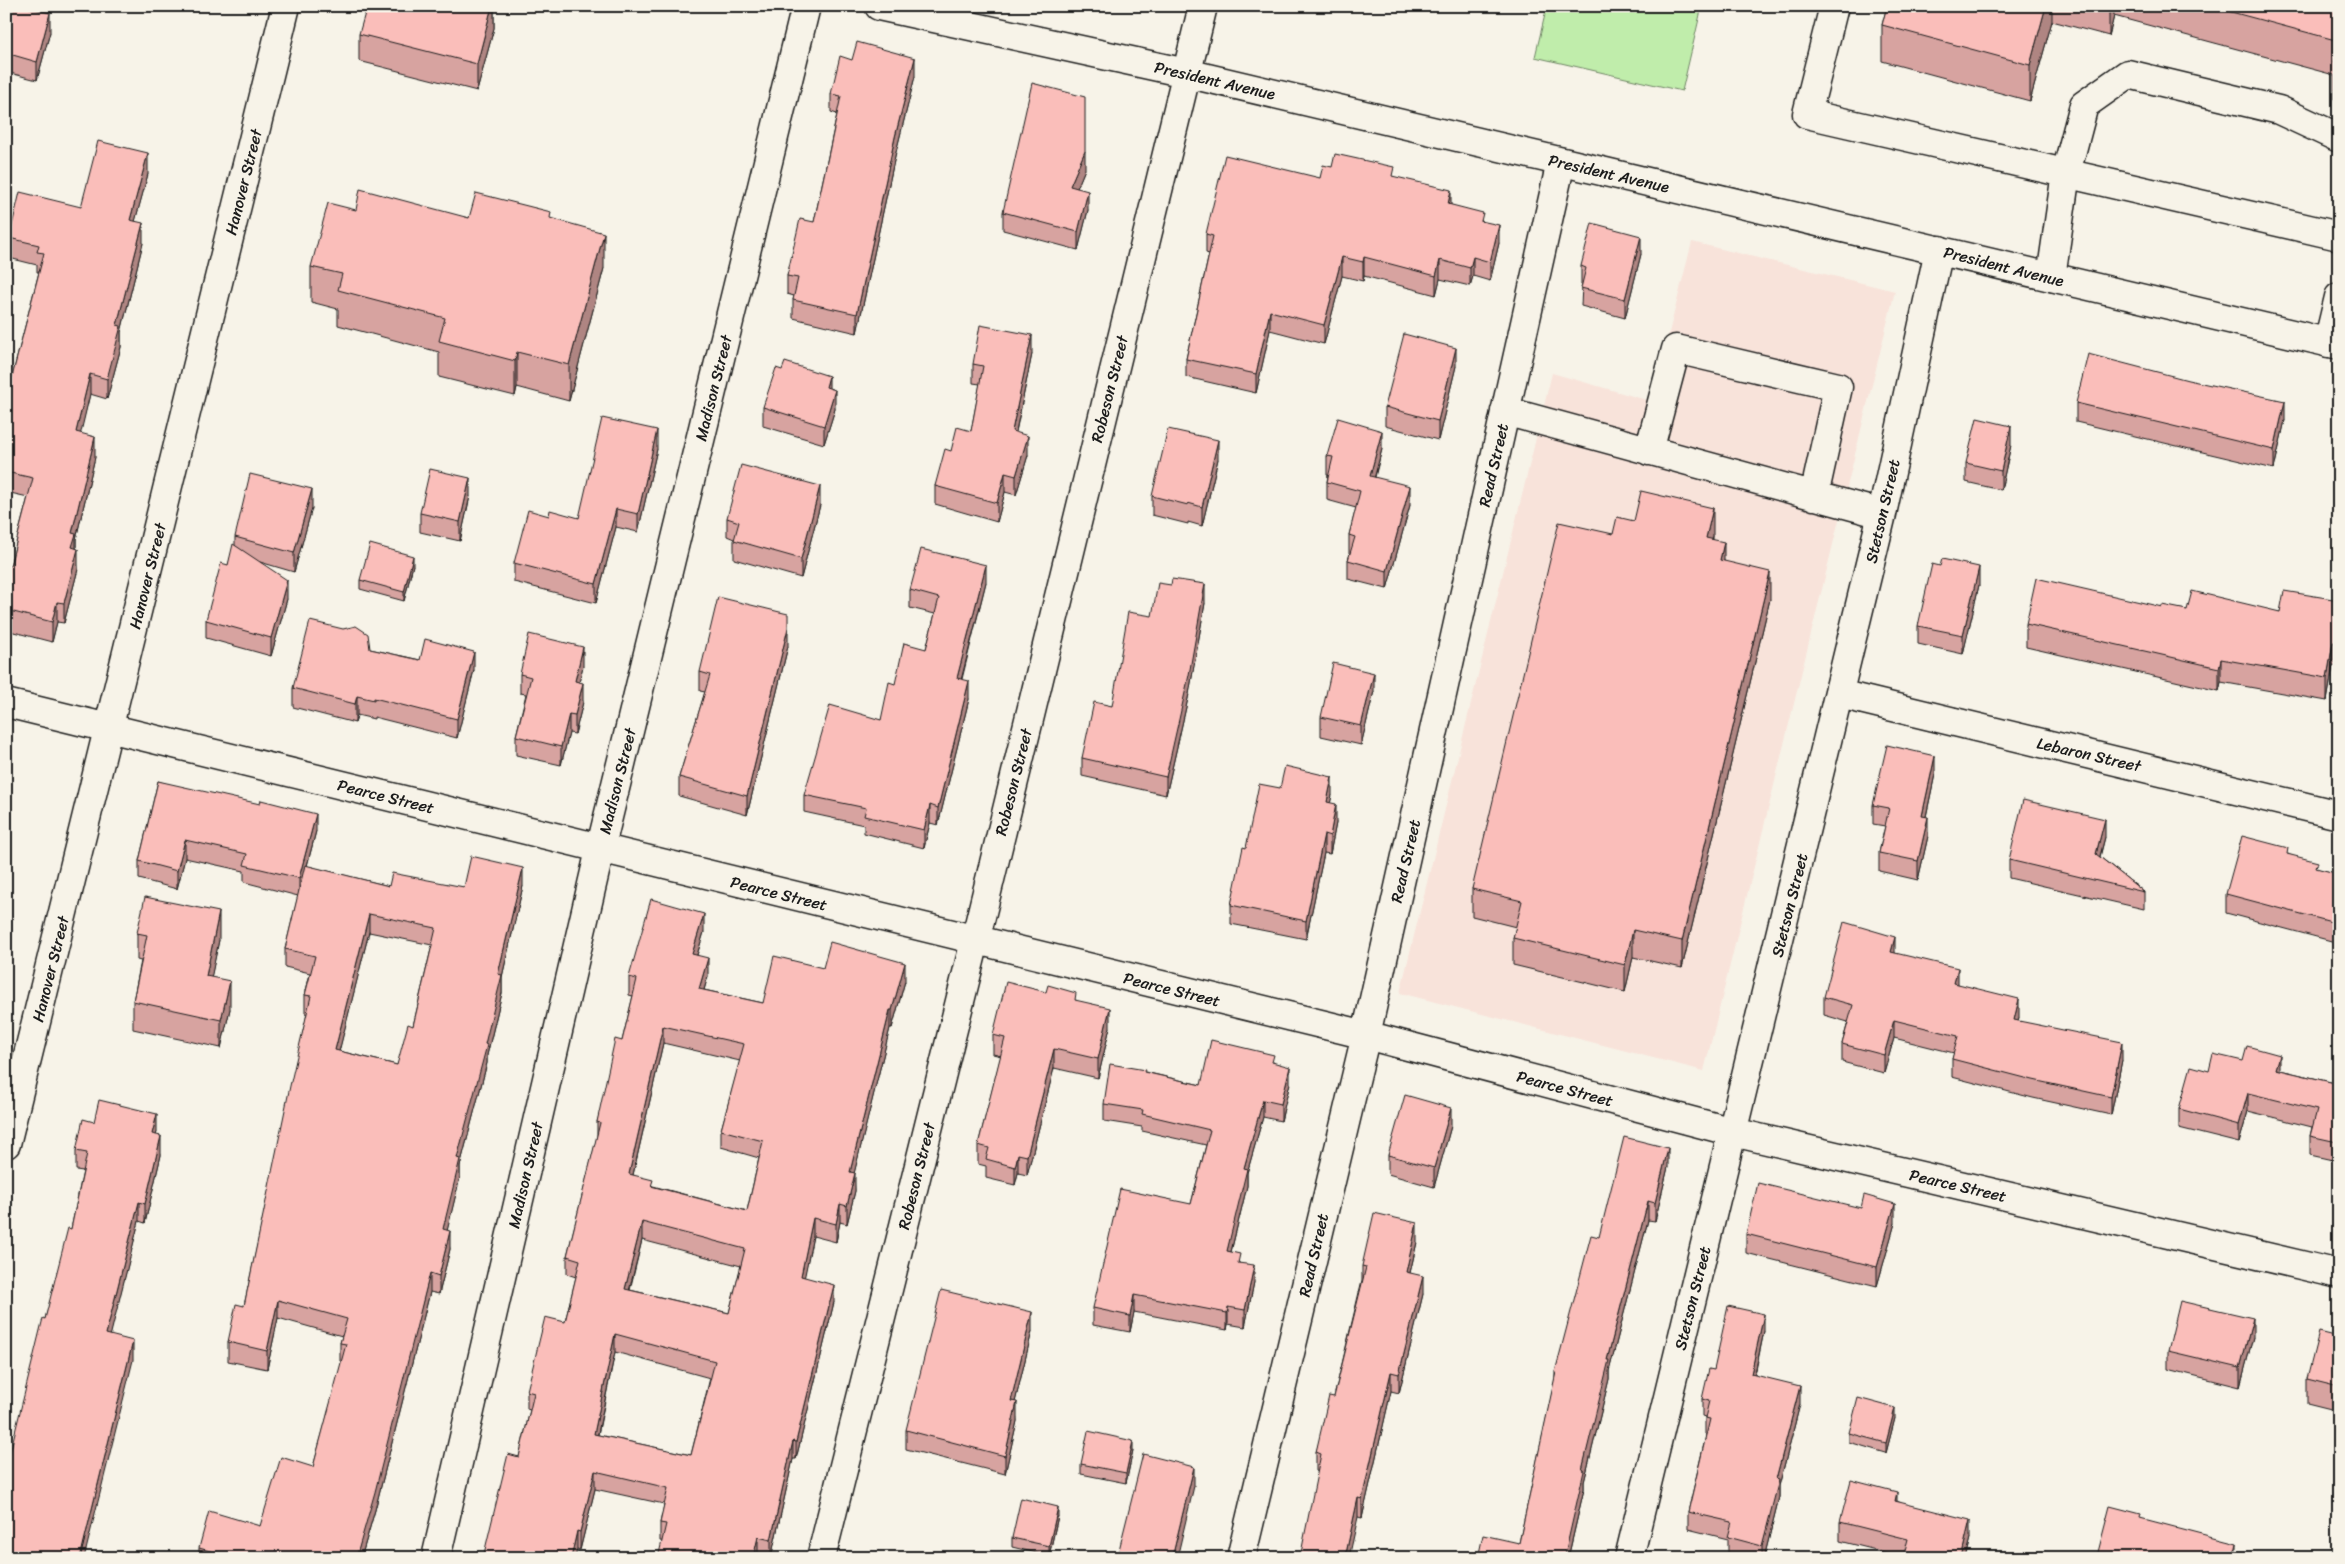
<svg xmlns="http://www.w3.org/2000/svg" width="2345" height="1564" font-family="Sriracha,sans-serif">
	<rect width="100%" height="100%" fill="#f7f3e8"/>
	<filter id="ink" filterUnits="userSpaceOnUse"><feTurbulence type="fractalNoise" baseFrequency=".02" numOctaves="2"/><feDisplacementMap in="SourceGraphic" scale="10" xChannelSelector="R" yChannelSelector="G"/><feConvolveMatrix kernelMatrix="1 2 1 2 8 2 1 2 1" color-interpolation-filters="sRGB"/></filter>
	<g filter="url(#ink)">
		<path fill="#f8e3da" d="M1692,242L1895,291L1704,1071L1400,993L1552,373L1650,401L1660,368Z"/>
		<path fill="#c0edab" stroke="#6e8464" d="M1547,6H1702L1682,91L1535,57Z"/>
		<g fill="none" stroke-linecap="round" stroke-linejoin="round">
			<defs>
				<path id="minor" d="M1834,6L1807,114L2339,236
					M2051,277L2066,173L2084,105L2128,74L2279,110L2339,138
					M2328,343L2339,297
					M1505,411L1882,514
					M1649,451L1676,349L1838,387L1814,496
					M1839,694L2339,815
					M6,703L1366,1035L1733,1132L2339,1274
					M6,1144L286,6
					M436,1558L600,850L806,6
					M1241,1558L1366,1035L1561,162
					M1629,1558L1882,514L1939,250"/>
				<path id="major" d="M879,6L1186,73L2339,345
					M821,1558L975,941L1203,6"/>
			</defs>
			<use href="#minor" stroke="#1c1c1c" stroke-width="31"/>
			<use href="#major" stroke="#1c1c1c" stroke-width="31"/>
			<use href="#minor" stroke="#f7f3e8" stroke-width="28"/>
			<use href="#major" stroke="#f7f3e8" stroke-width="28"/>
		</g>
		<path fill="#d7a3a0" stroke="#1c1c1c" fill-rule="evenodd" d="M6,6L50,32L37,80L6,72Z
			M494,6V28L477,91L359,61V34Z
			M1887,6H2339V102L2334,99V75L2114,16L2109,36L2052,21L2030,101L1882,61V25Z
			M915,76L895,156L857,333L793,318V300L794,296L787,294V276L814,222L837,114L831,112V94Z
			M1332,167L1394,177L1483,221L1499,243L1490,281L1473,276L1470,286L1440,279L1436,295L1364,276L1363,281L1342,276L1324,344L1270,330L1256,393L1186,377V359L1209,254L1206,253V234L1320,178Z
			M1085,169L1077,188L1088,210L1078,250L1003,230V212Z
			M148,174L135,221L143,243L121,332V347L107,399L90,394L80,433L95,457L76,539V548L78,569L64,623L57,622L52,642L6,630V565L10,566L28,497L6,492V400L39,272H37V265L9,258V238L81,207Z
			M356,210L469,218L551,219L604,268L569,401L517,387L515,396L439,377V352L338,325V309L311,302V267Z
			M1641,254L1625,318L1581,306L1582,285H1581V266Z
			M1032,354L1016,432L1028,455L1016,495L1005,492L997,522L935,504V486L951,451L971,431L980,384L973,383V364Z
			M1456,366L1438,440L1385,426V407Z
			M829,388L835,409L824,444L763,426V407Z
			M2076,403L2285,420L2274,469L2076,422Z
			M2011,445L2001,490L1966,482V463Z
			M657,449L638,532L616,527L596,603L514,582V563L549,516L579,518Z
			M1382,449L1375,477L1410,505L1387,589L1348,579V560L1350,554L1349,553V535L1356,508L1327,500V482L1328,475H1327V456Z
			M1218,459L1202,526L1188,522V524L1152,515V496Z
			M470,496L460,541L420,532V513Z
			M820,505L801,578L734,559V539L727,536V518Z
			M312,508L294,572L260,562L287,599L271,656L206,638V620L228,565L235,546V537Z
			M1634,521L1713,536V539L1724,561L1770,599L1682,968L1633,957L1625,992L1513,965V938L1516,927L1472,916V889L1613,534Z
			M413,565L404,601L360,589V580Z
			M986,582L962,679L969,699L938,825L930,823L924,848L864,833V825L804,812V795L881,720L895,684L926,649L935,614L910,608V590Z
			M1979,585L1963,654L1918,644V626Z
			M2339,600V666L2333,665L2327,701L2221,682L2219,691L2026,647V624L2162,607L2187,610L2280,612Z
			M1205,603L1189,694L1166,795L1082,776V758L1112,706L1152,616Z
			M788,646L747,815L679,796V777L705,692L700,691V672Z
			M370,649L420,660L474,670L457,738L374,717V719L357,715L355,723L293,707V688Z
			M583,666L579,682L583,702L575,734L569,733L561,765L516,755V736L526,694L520,693V674Z
			M1374,691L1361,745L1321,736V717Z
			M1935,774L1926,817L1928,836L1918,880L1879,871V853L1885,826L1873,824V805Z
			M158,781L316,831L307,866L389,886L464,887L523,886L502,977V993L487,1055V1063L460,1166V1177L447,1230L450,1249L439,1294L430,1292L375,1510L361,1558H199V1548L260,1526L313,1467L342,1362L340,1361V1343L342,1336L278,1318L267,1369L228,1361V1342L244,1306L307,1014L305,1013V995L310,973L285,967V949L298,896L244,882V871L185,858L177,889L139,879V861ZM369,932L432,945L413,1026L397,1065L339,1051Z
			M1280,788L1332,795L1330,803L1336,823L1330,854L1324,853L1306,939L1231,924V905L1246,848Z
			M2105,837L2100,857L2144,892V909L2009,878V860Z
			M2288,854L2318,869L2339,874V943L2226,913V894Z
			M704,932L697,955L708,976L704,990L763,1003L823,968L905,981L892,1028H890L854,1173L855,1191L847,1224L840,1222L836,1242L813,1236L804,1277L834,1302L796,1459H793L771,1558L758,1555L660,1541V1523L664,1504L595,1489L580,1550L577,1549L575,1558H483L519,1457L530,1410L527,1409V1391L565,1322L576,1277L567,1274V1256L597,1137V1122L622,1041L633,996L629,995V977ZM663,1043L740,1061L721,1130V1147L759,1158L747,1211L653,1186L633,1175ZM642,1240L741,1266L729,1313L630,1290ZM615,1352L710,1378L691,1455L598,1435Z
			M137,933L219,940L211,977L230,1009L221,1048L133,1029V1001L141,961L137,960Z
			M1895,953L1958,984L2019,1017L2018,1021L2122,1060L2111,1115L2033,1098L1952,1077V1059L1954,1053L1894,1038L1884,1073L1842,1062V1044L1848,1022L1824,1015V997Z
			M1076,1000L1110,1027L1098,1078L1054,1068L1027,1175L1018,1173L1015,1185L986,1178V1166L978,1164V1145L1001,1056L993,1054V1035Z
			M1274,1062L1290,1083L1281,1121L1263,1117L1247,1173V1186L1231,1252L1254,1282L1245,1327L1228,1324L1227,1330L1134,1312L1130,1332L1093,1325V1308L1191,1204L1206,1145L1142,1131V1127L1104,1121V1104L1145,1072L1201,1085Z
			M2280,1070L2339,1084V1164L2337,1163V1161L2310,1155V1136L2312,1127L2248,1111L2239,1143L2179,1128V1109L2209,1071Z
			M94,1122L157,1132L156,1135L161,1155L145,1223L139,1221L110,1335L133,1360L45,1319L71,1229L83,1171L76,1170V1151Z
			M1451,1126L1434,1187L1388,1174V1155Z
			M1668,1167L1655,1221L1648,1220L1609,1371V1379L1584,1482V1489L1569,1554L1519,1543L1555,1379V1372L1599,1237Z
			M1895,1223L1877,1286L1746,1253V1234Z
			M1417,1242L1410,1273L1423,1294L1399,1393L1391,1391L1362,1518L1358,1517L1318,1472L1316,1471V1452L1334,1397L1362,1280V1266Z
			M1032,1331L1015,1402L1017,1421L1005,1474L906,1449V1430Z
			M1764,1331L1755,1375L1800,1404L1779,1486V1497L1764,1558H1740L1728,1555V1539L1688,1529V1512L1706,1435H1705V1417L1702,1416V1399L1714,1370Z
			M2253,1337L2240,1387L2168,1369V1351Z
			M2339,1337V1411L2307,1403V1379Z
			M1895,1418L1886,1453L1849,1442V1433Z
			M1133,1450L1126,1483L1081,1474V1464Z
			M1897,1501L1970,1538L1965,1558H1904V1557L1840,1541V1522Z
			M1058,1516L1049,1556L1012,1547V1538Z"/>
		<path fill="#af8582" stroke="#1c1c1c" d="M492,6H494V28L477,91V64Z
			M2046,6H2052V21L2030,101V65Z
			M2109,6H2114V16L2109,36Z
			M50,13V32L37,80V62Z
			M915,58V76L895,156L857,333V314L895,137Z
			M1085,151V169L1070,205V186Z
			M148,153V174L130,240V220Z
			M1451,190V209L1448,204Z
			M1088,191V210L1078,250V232Z
			M143,223V243L121,332V347L107,399V379L117,325Z
			M1499,225V243L1490,281V262Z
			M604,233V268L569,401V365Z
			M1641,236V254L1625,318V299Z
			M1342,257V276L1324,344V325Z
			M1364,257V276L1363,281V262Z
			M1473,257V276L1470,286V268Z
			M1440,260V279L1436,295V276Z
			M1270,311V330L1256,393V374Z
			M1032,335V354L1012,450V431Z
			M1456,348V366L1438,440V421Z
			M517,352V387L515,396V361Z
			M90,374V394L76,453V432Z
			M829,376V394L826,387Z
			M835,390V409L824,444V426Z
			M2285,401V420L2274,469V450Z
			M2011,426V445L2001,490V471Z
			M657,430V449L638,532V514Z
			M1382,431V449L1370,494V476Z
			M1028,436V455L1016,495V476Z
			M95,437V457L76,539V555L72,568V533Z
			M1218,440V459L1202,526V507Z
			M1005,473V492L997,522V503Z
			M470,478V496L460,541V522Z
			M820,486V505L801,578V559Z
			M1410,486V505L1387,589V571Z
			M312,489V508L294,572V553Z
			M1713,508V536L1706,565V538Z
			M616,509V527L596,603V584Z
			M1724,542V570L1720,560Z
			M78,549V569L64,623V603Z
			M413,556V565L404,601V592Z
			M986,565V582L957,696V678Z
			M1979,567V585L1963,654V635Z
			M1770,572V599L1682,968V941Z
			M287,580V599L271,656V638Z
			M1205,584V603L1189,694L1166,795V777Z
			M57,602V622L52,642V622Z
			M788,628V646L747,815V796Z
			M2333,642V665L2327,701V678Z
			M583,647V666L575,700V681Z
			M474,652V670L457,738V719Z
			M2221,659V682L2219,691V668Z
			M1374,673V691L1361,745V726Z
			M969,681V699L938,825V808Z
			M583,683V702L575,734V715Z
			M357,696V715L355,723V704Z
			M569,714V733L561,765V747Z
			M1935,756V774L1922,835V816Z
			M1332,777V795L1327,820V802Z
			M1336,804V823L1330,854V836Z
			M930,805V823L924,848V830Z
			M316,814V831L299,896V878Z
			M1928,817V836L1918,880V861Z
			M2105,819V837L2096,871V854Z
			M1324,834V853L1306,939V921Z
			M185,840V858L177,889V871Z
			M523,868V886L502,977V993L487,1055V1063L460,1166V1177L443,1248V1229L457,1158L485,1044L498,974Z
			M219,912V940L206,1003V976Z
			M369,914V932L335,1068V1050Z
			M704,914V932L692,971V954Z
			M1633,930V957L1625,992V965Z
			M1895,937V955L1891,952Z
			M708,958V976L699,1007V989Z
			M905,963V981L892,1028V1010Z
			M1958,968V986L1954,983Z
			M230,981V1009L221,1048V1020Z
			M2019,999V1017L2014,1038V1020Z
			M1110,1008V1027L1098,1078V1059Z
			M890,1010V1028L850,1190V1172Z
			M1894,1020V1038L1884,1073V1055Z
			M663,1026V1043L629,1192V1174Z
			M2122,1042V1060L2111,1115V1097Z
			M1054,1049V1068L1027,1175V1156Z
			M2280,1055V1074L2276,1069Z
			M1290,1067V1083L1281,1121V1104Z
			M2248,1093V1111L2239,1143V1125Z
			M1263,1100V1117L1247,1173V1186L1227,1268V1251L1244,1168Z
			M1451,1108V1126L1434,1187V1168Z
			M157,1114V1132L152,1153V1134Z
			M161,1136V1155L145,1223V1204Z
			M1668,1148V1167L1655,1221V1203Z
			M1018,1154V1173L1015,1185V1167Z
			M855,1173V1191L847,1224V1206Z
			M1648,1201V1220L1609,1371V1379L1584,1482V1489L1568,1558L1565,1554L1582,1470L1607,1360Z
			M139,1202V1221L106,1353V1334Z
			M840,1204V1222L836,1242V1224Z
			M1895,1204V1223L1877,1286V1267Z
			M813,1218V1236L801,1294V1276Z
			M642,1222V1240L625,1307V1289Z
			M1417,1223V1242L1406,1290V1272Z
			M450,1231V1249L439,1294V1276Z
			M1254,1265V1282L1245,1327V1310Z
			M430,1273V1292L375,1510L361,1558H356Z
			M1423,1276V1294L1399,1393V1374Z
			M834,1285V1302L796,1459V1442Z
			M1134,1295V1312L1130,1332V1316Z
			M278,1300V1318L267,1369V1351Z
			M1228,1307V1324L1227,1330V1313Z
			M1032,1312V1331L1011,1419V1401Z
			M1764,1314V1331L1751,1391V1374Z
			M2253,1318V1337L2240,1387V1368Z
			M615,1334V1352L594,1452V1434Z
			M133,1341V1360L84,1558H80Z
			M1391,1372V1391L1362,1518V1499Z
			M1800,1386V1404L1779,1486V1497L1764,1558H1762V1546L1776,1479Z
			M1017,1402V1421L1005,1474V1456Z
			M1895,1408V1418L1886,1453V1443Z
			M793,1441V1459L771,1558V1540Z
			M1133,1441V1450L1126,1483V1473Z
			M1194,1467V1486L1177,1558H1172Z
			M595,1471V1489L580,1550V1532Z
			M1897,1492V1510L1895,1501Z
			M1358,1498V1517L1349,1558H1345Z
			M1058,1507V1516L1049,1556V1546Z
			M1970,1520V1538L1965,1558H1961Z
			M577,1531V1549L575,1558H571Z
			M758,1537V1555L757,1558H753Z
			M2236,1543V1558L2233,1556Z"/>
		<path fill="#fabeba" stroke="#1c1c1c" fill-rule="evenodd" d="M6,6H23L50,13L37,62L6,53Z
			M367,6H492L477,64L359,34Z
			M1887,6H2046L2030,65L1882,25Z
			M2209,6H2339V41Z
			M2339,41V66L2334,63Z
			M857,42L915,58L895,137L857,314L793,300L798,278L787,276L800,219L814,222L841,96L831,94L840,56L852,60Z
			M1032,83L1085,97V151L1070,186L1088,191L1078,232L1003,212Z
			M98,141L148,153L130,220L143,223L117,325L121,326L107,379L90,374L76,432L95,437L72,533L76,534L72,547L78,549L64,603L57,602L52,622L6,610V565L10,566L33,478L6,472V400L44,253L37,252L39,245L9,238L20,192L81,207Z
			M1335,154L1394,167L1392,176L1451,190L1448,204L1483,213L1481,221L1499,225L1490,262L1473,257L1470,268L1440,260L1436,276L1364,257L1363,262L1342,257L1324,325L1270,311L1256,374L1186,359L1213,236L1206,234L1225,155L1320,178L1323,165L1332,167Z
			M360,189L469,218L476,193L551,212L550,218L604,233L569,365L517,352L515,361L439,341L445,318L338,290L342,274L311,267L328,203L356,210Z
			M1592,223L1641,236L1625,299L1581,288L1586,268L1581,266Z
			M980,325L1032,335L1012,431L1028,436L1016,476L1005,473L997,503L935,486L945,449L951,451L957,427L971,431L983,366L973,364Z
			M1404,334L1456,348L1438,421L1385,407Z
			M2088,354L2188,380L2285,401L2274,450L2076,403Z
			M785,362L829,376L826,387L835,390L824,426L763,407L776,368L782,370Z
			M602,418L657,430L638,514L616,509L596,584L514,563L528,510L549,516L550,510L579,518Z
			M1338,418L1382,431L1370,476L1410,486L1387,571L1348,560L1355,537L1349,535L1360,491L1327,482L1333,457L1327,456Z
			M1977,418L2011,426L2001,471L1966,463Z
			M1168,429L1218,440L1202,507L1188,503V505L1152,496Z
			M741,465L820,486L801,559L734,540L739,522L727,518Z
			M430,469L470,478L460,522L420,513Z
			M250,474L312,489L294,553L235,537Z
			M1641,491L1713,508L1706,538L1724,542L1720,560L1770,572L1682,941L1633,930L1625,965L1513,938L1522,901L1472,889L1559,522L1613,534L1617,517L1634,521Z
			M233,544L287,580L271,638L206,620L221,563L228,565Z
			M370,544L413,556L404,592L360,580Z
			M921,549L986,565L957,678L969,681L938,808L930,805L924,830L864,816L866,808L804,795L830,705L881,720L889,682L895,684L904,643L926,649L939,598L910,590Z
			M1942,559L1979,567L1963,635L1918,626L1932,564L1940,566Z
			M2036,578L2162,607V605L2187,610L2192,591L2280,612L2284,591L2339,600V643L2333,642L2327,678L2221,659L2219,668L2026,624Z
			M1172,579L1205,584L1189,675L1166,777L1082,758L1094,702L1112,706L1128,612L1152,616L1158,583L1171,585Z
			M718,597L788,614V628L747,796L679,777L710,675L700,672Z
			M310,621L343,629L356,626L368,634L370,649L420,660L425,639L474,652L457,719L374,698V700L357,696L355,704L293,688Z
			M529,634L583,647L575,681L583,683L575,715L569,714L561,747L516,736L531,677L520,674Z
			M1333,663L1374,673L1361,726L1321,717Z
			M1887,745L1935,756L1922,816L1928,817L1918,861L1879,853L1889,808L1873,805Z
			M1285,766L1332,777L1327,802L1336,804L1330,836L1324,834L1306,921L1231,905L1243,847L1246,848L1259,784L1280,788Z
			M158,781L260,804L261,800L316,814L299,878L244,865L247,854L185,840L177,871L139,861Z
			M2023,800L2105,819L2096,854L2144,892L2009,860Z
			M2242,836L2288,848L2287,854L2318,862L2316,868L2339,874V924L2226,894Z
			M471,856L523,868L498,974L502,975L485,1044L487,1045L457,1158L460,1159L443,1229L450,1231L439,1276L430,1273L375,1492L356,1558H236L199,1548L209,1511L260,1526L281,1457L313,1467L346,1344L340,1343L347,1319L278,1300L267,1351L228,1342L236,1304L244,1306L290,1086L311,996L305,995L315,956L285,949L305,865L389,886L392,873L464,887ZM369,914L436,928L413,1026L408,1024L397,1065L335,1050Z
			M145,897L219,912L206,976L230,981L221,1020L133,1001L147,935L137,933Z
			M651,899L704,914L692,954L708,958L699,989L763,1003L774,956L823,968L830,942L905,963L892,1010H890L850,1172L855,1173L847,1206L840,1204L836,1224L813,1218L801,1276L834,1285L796,1442L793,1441L771,1540L758,1537L753,1558H658L666,1524L660,1523L668,1488L595,1471L580,1532L577,1531L571,1558H483L508,1454L519,1457L534,1393L527,1391L545,1317L565,1322L580,1260L567,1256L600,1123L597,1122L615,1039L622,1041L637,979L629,977ZM663,1026L744,1044L721,1130L763,1141L747,1211L651,1186L653,1180L629,1174ZM642,1222L745,1249L729,1313L625,1289ZM615,1334L715,1361L691,1455L594,1434Z
			M1844,922L1895,937L1891,952L1958,968L1954,983L2019,999L2014,1020L2122,1042L2111,1097L2033,1080L1952,1059L1958,1036L1894,1020L1884,1055L1842,1044L1853,1005L1824,997Z
			M1006,982L1046,992L1048,985L1076,993L1075,1000L1110,1008L1098,1059L1054,1049L1027,1156L1018,1154L1015,1167L986,1159L989,1148L978,1145L1005,1038L993,1035Z
			M1211,1040L1274,1055L1272,1062L1290,1067L1281,1104L1263,1100L1244,1168L1247,1169L1227,1251L1240,1254L1238,1263L1254,1265L1245,1310L1228,1307L1227,1313L1134,1295L1130,1316L1093,1308L1120,1189L1191,1204L1210,1130L1142,1114L1143,1110L1104,1104L1110,1064L1145,1070L1144,1072L1201,1085Z
			M2247,1046L2280,1055L2276,1069L2339,1084V1145L2337,1144V1142L2310,1136L2317,1110L2248,1093L2239,1125L2179,1109L2191,1066L2209,1071L2213,1054L2243,1061Z
			M1405,1095L1451,1108L1434,1168L1388,1155Z
			M99,1100L157,1114L152,1134L161,1136L145,1204L139,1202L106,1334L133,1341L80,1558H6V1469L43,1318L45,1319L68,1228L71,1229L87,1153L76,1151L83,1119L94,1122Z
			M1624,1137L1668,1148L1655,1203L1648,1201L1607,1360H1609L1582,1470L1584,1471L1565,1554L1578,1556V1558H1478L1483,1535L1519,1543L1556,1372H1555L1591,1235L1599,1237Z
			M1758,1183L1861,1208L1864,1195L1895,1204L1877,1267L1746,1234Z
			M1374,1213L1417,1223L1406,1272L1423,1276L1399,1374L1391,1372L1362,1499L1358,1498L1345,1558H1300L1321,1454L1316,1452L1329,1396L1334,1397L1366,1267L1362,1266Z
			M941,1290L1032,1312L1011,1401L1017,1402L1005,1456L906,1430Z
			M2180,1301L2253,1318L2240,1368L2168,1351Z
			M1728,1306L1764,1314L1751,1374L1800,1386L1776,1479L1779,1480L1762,1546L1728,1537L1732,1522L1688,1512L1710,1419L1705,1418L1709,1401L1702,1399L1709,1369L1714,1370Z
			M2319,1332L2339,1337V1387L2307,1379Z
			M1858,1398L1895,1408L1886,1443L1849,1433Z
			M1088,1431L1133,1441L1126,1473L1081,1464Z
			M1143,1454L1194,1467L1172,1558H1117Z
			M1851,1480L1897,1492L1895,1501L1970,1520L1961,1558H1916L1904,1554L1908,1539L1840,1522Z
			M1021,1498L1058,1507L1049,1546L1012,1538Z
			M2110,1506L2141,1514L2140,1518L2236,1543L2233,1556L2241,1558H2103L2097,1556Z"/>
	</g>
	<g text-anchor="middle" stroke-width="5" stroke-linejoin="round" paint-order="stroke">
		<g font-size="16" fill="#1c1c1c" stroke="#f7f3e8">
			<text transform="translate(1215 80) rotate(13)" y="6">President Avenue</text>
			<text transform="translate(1609 173) rotate(13)" y="6">President Avenue</text>
			<text transform="translate(243 182) rotate(-76)" y="6">Hanover Street</text>
			<text transform="translate(2004 266) rotate(14)" y="6">President Avenue</text>
			<text transform="translate(713 388) rotate(-76)" y="6">Madison Street</text>
			<text transform="translate(1109 389) rotate(-76)" y="6">Robeson Street</text>
			<text transform="translate(1493 465) rotate(-77)" y="6">Read Street</text>
			<text transform="translate(1882 511) rotate(-77)" y="6">Stetson Street</text>
			<text transform="translate(147 576) rotate(-76)" y="6">Hanover Street</text>
			<text transform="translate(2089 754) rotate(13)" y="6">Lebaron Street</text>
			<text transform="translate(617 781) rotate(-76)" y="6">Madison Street</text>
			<text transform="translate(1013 782) rotate(-76)" y="6">Robeson Street</text>
			<text transform="translate(386 796) rotate(14)" y="6">Pearce Street</text>
			<text transform="translate(1405 861) rotate(-77)" y="6">Read Street</text>
			<text transform="translate(779 893) rotate(14)" y="6">Pearce Street</text>
			<text transform="translate(1789 905) rotate(-76)" y="6">Stetson Street</text>
			<text transform="translate(50 969) rotate(-76)" y="6">Hanover Street</text>
			<text transform="translate(1172 989) rotate(14)" y="6">Pearce Street</text>
			<text transform="translate(1565 1088) rotate(15)" y="6">Pearce Street</text>
			<text transform="translate(525 1175) rotate(-77)" y="6">Madison Street</text>
			<text transform="translate(916 1176) rotate(-76)" y="6">Robeson Street</text>
			<text transform="translate(1958 1185) rotate(13)" y="6">Pearce Street</text>
			<text transform="translate(1313 1255) rotate(-77)" y="6">Read Street</text>
			<text transform="translate(1692 1298) rotate(-76)" y="6">Stetson Street</text>
		</g>
	</g>
	<rect width="2345" height="1564" fill="none" stroke="#f7f3e8" stroke-width="25"/>
	<rect x="12" y="12" width="2320" height="1539" fill="none" stroke="#1c1c1c" stroke-width="2" filter="url(#ink)"/>
</svg>
